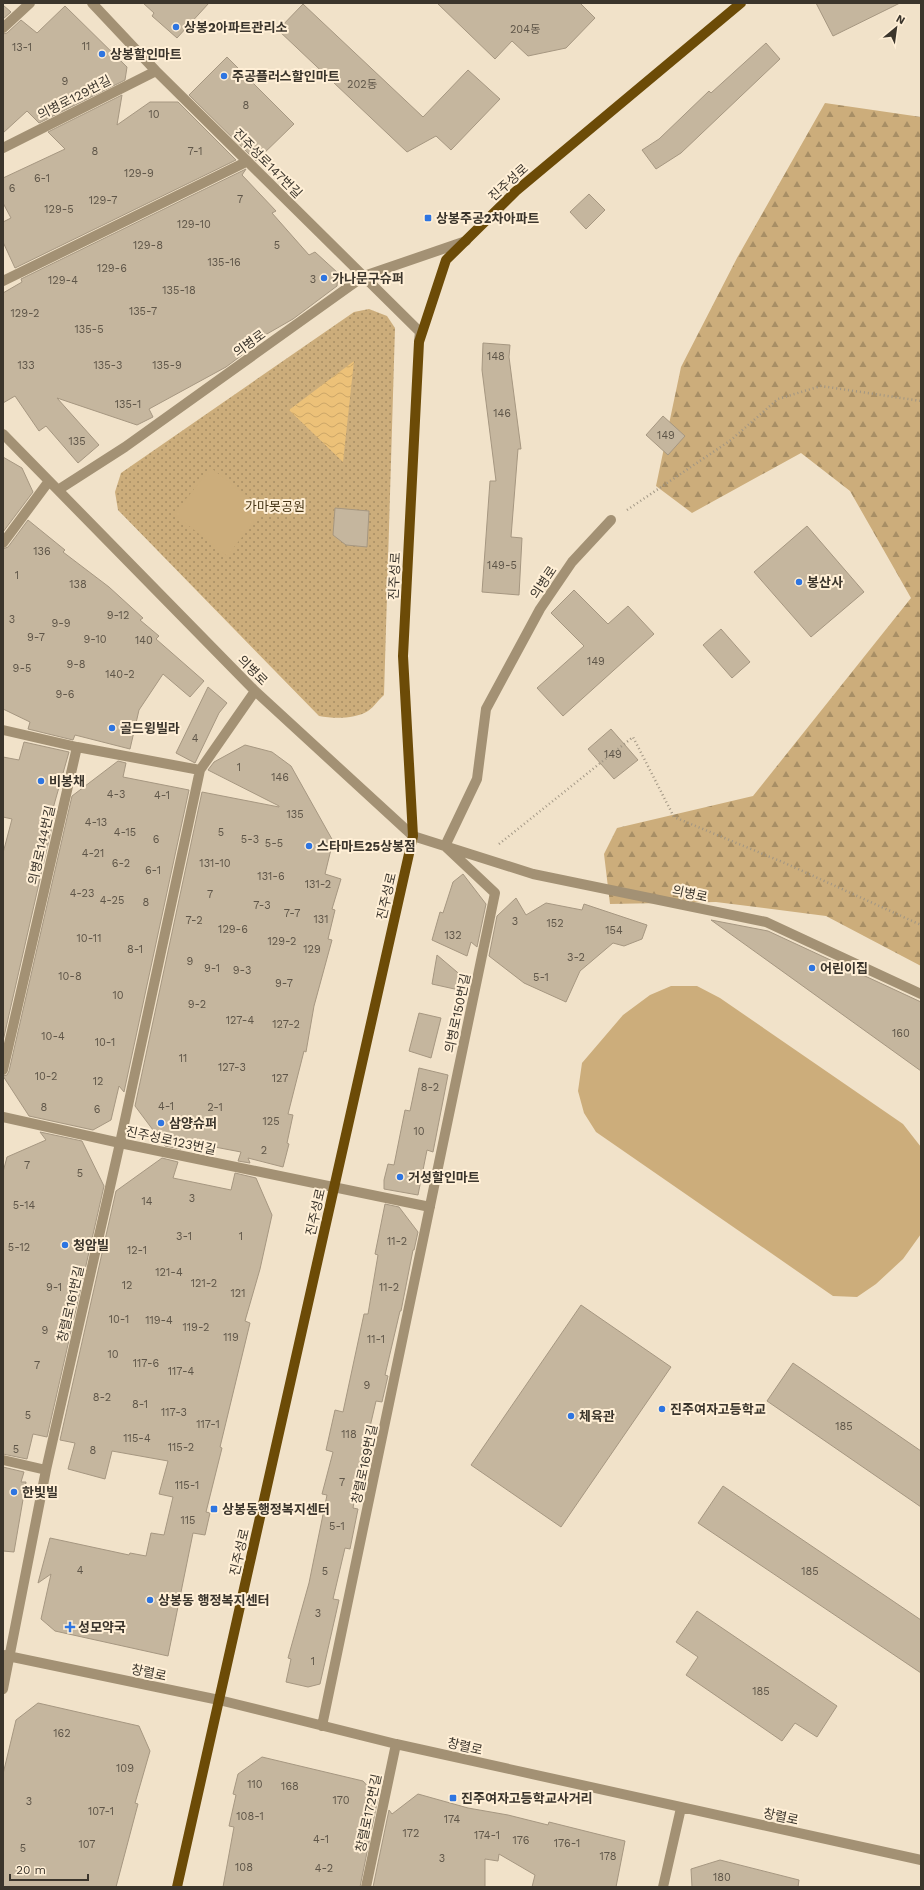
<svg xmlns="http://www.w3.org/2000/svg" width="924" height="1890" font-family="'Work Sans','Noto Sans KR',sans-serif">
	<defs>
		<pattern id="grass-dots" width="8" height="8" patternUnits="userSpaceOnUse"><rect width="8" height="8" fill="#ccad7b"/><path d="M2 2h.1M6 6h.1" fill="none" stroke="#a78e65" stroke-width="1.8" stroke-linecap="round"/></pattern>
		<pattern id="forest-firs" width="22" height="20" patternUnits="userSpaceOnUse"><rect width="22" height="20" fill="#ccad7b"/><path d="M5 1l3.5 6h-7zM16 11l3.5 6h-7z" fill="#a78e65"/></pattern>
		<pattern id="water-waves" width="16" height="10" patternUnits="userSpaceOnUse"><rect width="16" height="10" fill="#ecc178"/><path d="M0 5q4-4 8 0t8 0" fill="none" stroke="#cba668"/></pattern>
	</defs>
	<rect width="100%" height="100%" fill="#f1e2c9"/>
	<path fill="url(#grass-dots)" d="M369,309L387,316L395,328L384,695C379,699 374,707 368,711C355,719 334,719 319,716L118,510L115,492L121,473L354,312Z"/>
	<path fill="url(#forest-firs)" d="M825,103L921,117V966L826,916L716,902L610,904L604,854L617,828L753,796L911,598L850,491L801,453L692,513L656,486L681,367L737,258Z"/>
	<path fill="#ccad7b" d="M211,468L264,509L227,556L174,514Z
		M671,986H697L720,998L903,1124L921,1147V1234L903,1259L876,1284L857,1297L833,1296L596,1132L584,1113L578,1091L582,1063L623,1015L650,995Z"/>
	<path fill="url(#water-waves)" d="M354,361L343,462L289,410Z"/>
	<path fill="#c5b69e" stroke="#a69781" d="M143,3H209L177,38L152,16L154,13Z
		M437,3H580L595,18L566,48L528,56L512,41L495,59Z
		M816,3H900L833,36Z
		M303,4L423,117L468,70L500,99L451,150L436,136L407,152L278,30Z
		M3,5L11,12L3,19Z
		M65,6L127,67L125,80L39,123L27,111L3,133V34L7,33L21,20L37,33Z
		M766,43L780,59L681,153L656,169L642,150L659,139L709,91L711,93Z
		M227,57L294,124L256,161L189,95Z
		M122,95L117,125L150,102H178L236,160L15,268L3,242V222L11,218L3,203V178L65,149L48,132Z
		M246,169L242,175L276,211L272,213L309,255L315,252L338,273L337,286L293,319L239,350L242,355L226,367L149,409L153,417L137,425L57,398L99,445L78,463L46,426L39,431L15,396L3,403V293L22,282L21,279Z
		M589,194L605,210L586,229L570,212Z
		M483,343L510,345L509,357L521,449H518L511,537L522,538L519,595L482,592L490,481H496L482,370Z
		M663,416L685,436L668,455L646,435Z
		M3,457L22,468L33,492L3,532Z
		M335,508L369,511L367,547L346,545L333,535Z
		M28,520L65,550L63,552L109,587L143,618L140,620L159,636L156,639L204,681L190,697L163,674L139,710L130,749L75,735L73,740L28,729L30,722L3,709V549L8,547Z
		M807,526L864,592L811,637L754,572Z
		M574,590L608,624L628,606L654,634L563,716L537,688L584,646L551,613Z
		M721,629L750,662L732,678L703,645Z
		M208,687L227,703L219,713L195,763L176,753Z
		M611,729L638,760L614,779L588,749Z
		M24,742L69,752L52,812L56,809L3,1041V853L12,819L3,817V757L19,760Z
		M245,745L272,752L291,766L333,841L325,874L341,879L332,909L335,910L328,939L332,940L314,1006L306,1052L304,1051L288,1114L293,1115L287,1143L289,1144L283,1167L248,1158L250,1163L238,1161L241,1152L183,1141L181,1149L165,1146L135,1106L202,792L279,807V806L208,770L214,762Z
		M118,761L126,763L123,777L189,790L124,1092L119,1086L111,1120L93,1130L29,1116L3,1076L7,1075L9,1071L72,796Z
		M463,874L486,904L477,947L471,942L467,956L432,940L440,912L443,913L453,882Z
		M516,898L526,915L546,903L582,910L584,904L647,925L642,939L624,946L613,943L580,971L566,1002L524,983L489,956L497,916Z
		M711,920L768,931L921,1002V1071Z
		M437,955L470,983L468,992L432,984Z
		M419,1013L441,1018L431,1058L409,1051Z
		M419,1068L448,1075L433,1152L427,1150L418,1195L384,1189V1180L388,1164L394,1165L405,1110L410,1111Z
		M40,1132L82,1141L104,1186L47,1437L33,1434L27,1459L3,1454V1172L7,1157L46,1140Z
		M162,1158L178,1162L173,1178L231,1190L235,1173L256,1178L272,1215L260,1269L245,1321L250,1323L220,1447L222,1448L206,1512L210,1513L205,1535L193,1533L168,1656L55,1631L41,1619L51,1574L38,1583L50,1538L129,1555L130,1553L146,1556L151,1533L164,1535L173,1497L159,1494L168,1461L112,1451L105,1479L68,1469L75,1443L60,1440L116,1191Z
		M385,1204L399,1207L418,1232L414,1250H413L401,1311H400L385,1375L388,1376L382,1402L376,1401L360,1470L353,1508L358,1509L350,1549L345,1548L333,1599L339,1600L320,1684L308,1687L286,1682L291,1659L288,1658L309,1583L327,1495L322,1494L333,1452L326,1450L335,1410L343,1412L364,1314H368L378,1255L375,1254Z
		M581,1305L671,1367L561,1527L471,1465Z
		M793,1363L921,1451V1507L767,1401Z
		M3,1467L24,1472L21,1482H26L14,1552L3,1551Z
		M723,1486L921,1620V1673L698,1523Z
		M697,1611L837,1706L817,1737L795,1723L782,1741L686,1675L698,1657L676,1642Z
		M38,1703L139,1726L150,1751L135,1803L138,1804L116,1887H3V1774L16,1720Z
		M262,1757L363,1781L378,1798L360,1887H223L234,1827L229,1826L236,1795L233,1794L238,1774Z
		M418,1794L468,1808L508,1815L548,1825L549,1822L625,1841L616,1887H532L535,1875L499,1854L498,1861L485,1859V1887H373L389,1810L392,1814Z
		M720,1860L799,1880L798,1887H692L691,1869Z"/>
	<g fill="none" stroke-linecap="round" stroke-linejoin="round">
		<path stroke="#a19684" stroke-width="2.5" stroke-dasharray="1 3" stroke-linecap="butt" d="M627,510L731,440L778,399L821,386L921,401
			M499,844L633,737L674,817L787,864L921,925"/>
		<path stroke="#a39174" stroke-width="10" d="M92,3L156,71L420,332L419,341
			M3,28L30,3
			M3,148L156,71
			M3,281L248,161
			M3,434L255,691L413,836L533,874L766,922L921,994
			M58,490L125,447L364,276L466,241
			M3,543L49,481
			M3,730L77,747L200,770
			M3,1070L77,747
			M3,1117L120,1143L430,1207
			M3,1460L46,1470
			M3,1655L219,1700L396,1744L921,1860
			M3,1689L46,1470L120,1143L200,770L255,691
			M322,1726L495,893L445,846L477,779L486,709L540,609L572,562L611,520
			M366,1887L396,1744
			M663,1887L681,1808"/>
		<path stroke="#6c4b07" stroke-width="10" d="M177,1887L413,836L403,656L419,342L446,260L516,191L741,3"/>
	</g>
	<g fill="#2e75e1" stroke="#ffefd6" stroke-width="1.5">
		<circle cx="176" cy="27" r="4"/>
		<circle cx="102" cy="54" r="4"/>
		<circle cx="224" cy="76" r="4"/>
		<rect x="424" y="214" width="8" height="8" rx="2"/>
		<circle cx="324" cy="278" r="4"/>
		<circle cx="799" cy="582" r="4"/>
		<circle cx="112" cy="728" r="4"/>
		<circle cx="41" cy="781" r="4"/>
		<circle cx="309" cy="846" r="4"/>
		<circle cx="812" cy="968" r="4"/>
		<circle cx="161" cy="1123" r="4"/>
		<circle cx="400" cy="1177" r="4"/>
		<circle cx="65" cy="1245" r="4"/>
		<circle cx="662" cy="1409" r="4"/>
		<circle cx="571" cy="1416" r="4"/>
		<circle cx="14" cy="1492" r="4"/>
		<rect x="210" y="1505" width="8" height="8" rx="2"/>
		<circle cx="150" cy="1600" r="4"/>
		<path d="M68 1621h4v4h4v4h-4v4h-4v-4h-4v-4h4z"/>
		<rect x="449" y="1794" width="8" height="8" rx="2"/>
	</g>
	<g text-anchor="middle" stroke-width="4" stroke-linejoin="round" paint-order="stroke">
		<g font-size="11" fill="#5e5548">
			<text x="525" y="33">204동</text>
			<text x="86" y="50">11</text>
			<text x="22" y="51">13-1</text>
			<text x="65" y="85">9</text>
			<text x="362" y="88">202동</text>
			<text x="246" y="109">8</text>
			<text x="154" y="118">10</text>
			<text x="95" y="155">8</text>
			<text x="195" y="155">7-1</text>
			<text x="139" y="177">129-9</text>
			<text x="42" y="182">6-1</text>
			<text x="12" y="192">6</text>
			<text x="240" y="203">7</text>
			<text x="103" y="204">129-7</text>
			<text x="59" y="213">129-5</text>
			<text x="194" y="228">129-10</text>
			<text x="148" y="249">129-8</text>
			<text x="277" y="249">5</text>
			<text x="224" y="266">135-16</text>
			<text x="112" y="272">129-6</text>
			<text x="313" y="283">3</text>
			<text x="63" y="284">129-4</text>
			<text x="179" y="294">135-18</text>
			<text x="143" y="315">135-7</text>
			<text x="25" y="317">129-2</text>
			<text x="89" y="333">135-5</text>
			<text x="496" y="360">148</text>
			<text x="26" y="369">133</text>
			<text x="108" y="369">135-3</text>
			<text x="167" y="369">135-9</text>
			<text x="128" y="408">135-1</text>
			<text x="502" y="417">146</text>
			<text x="666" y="439">149</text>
			<text x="77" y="445">135</text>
			<text x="42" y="555">136</text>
			<text x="502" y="569">149-5</text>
			<text x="17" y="579">1</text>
			<text x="78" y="588">138</text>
			<text x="118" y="619">9-12</text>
			<text x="12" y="623">3</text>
			<text x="61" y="627">9-9</text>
			<text x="36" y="641">9-7</text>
			<text x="95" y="643">9-10</text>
			<text x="144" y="644">140</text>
			<text x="596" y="665">149</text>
			<text x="76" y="668">9-8</text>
			<text x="22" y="672">9-5</text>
			<text x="120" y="678">140-2</text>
			<text x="65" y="698">9-6</text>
			<text x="195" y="742">4</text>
			<text x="613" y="758">149</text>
			<text x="239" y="771">1</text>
			<text x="280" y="781">146</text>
			<text x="116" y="798">4-3</text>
			<text x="162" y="799">4-1</text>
			<text x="295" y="818">135</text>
			<text x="96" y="826">4-13</text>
			<text x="125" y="836">4-15</text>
			<text x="221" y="836">5</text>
			<text x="156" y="843">6</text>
			<text x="250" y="843">5-3</text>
			<text x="274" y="847">5-5</text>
			<text x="93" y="857">4-21</text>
			<text x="121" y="867">6-2</text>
			<text x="215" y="867">131-10</text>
			<text x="153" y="874">6-1</text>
			<text x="271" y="880">131-6</text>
			<text x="318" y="888">131-2</text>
			<text x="82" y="897">4-23</text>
			<text x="210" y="898">7</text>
			<text x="112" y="904">4-25</text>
			<text x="146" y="906">8</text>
			<text x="262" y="909">7-3</text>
			<text x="292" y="917">7-7</text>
			<text x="321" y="923">131</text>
			<text x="194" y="924">7-2</text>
			<text x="515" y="925">3</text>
			<text x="555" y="927">152</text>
			<text x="233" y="933">129-6</text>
			<text x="614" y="934">154</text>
			<text x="453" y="939">132</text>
			<text x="89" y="942">10-11</text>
			<text x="282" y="945">129-2</text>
			<text x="135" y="953">8-1</text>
			<text x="312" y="953">129</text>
			<text x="576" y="961">3-2</text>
			<text x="190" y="965">9</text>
			<text x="212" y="972">9-1</text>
			<text x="242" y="974">9-3</text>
			<text x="70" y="980">10-8</text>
			<text x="541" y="981">5-1</text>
			<text x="284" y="987">9-7</text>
			<text x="118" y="999">10</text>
			<text x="197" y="1008">9-2</text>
			<text x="240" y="1024">127-4</text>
			<text x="286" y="1028">127-2</text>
			<text x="901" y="1037">160</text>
			<text x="53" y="1040">10-4</text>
			<text x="105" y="1046">10-1</text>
			<text x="183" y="1062">11</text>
			<text x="232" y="1071">127-3</text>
			<text x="46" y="1080">10-2</text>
			<text x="280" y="1082">127</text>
			<text x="98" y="1085">12</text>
			<text x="430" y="1091">8-2</text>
			<text x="166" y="1110">4-1</text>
			<text x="44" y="1111">8</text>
			<text x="215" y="1111">2-1</text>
			<text x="97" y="1113">6</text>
			<text x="271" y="1125">125</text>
			<text x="419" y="1135">10</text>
			<text x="264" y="1154">2</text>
			<text x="27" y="1169">7</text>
			<text x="80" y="1177">5</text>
			<text x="192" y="1202">3</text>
			<text x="147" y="1205">14</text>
			<text x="24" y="1209">5-14</text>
			<text x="184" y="1240">3-1</text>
			<text x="241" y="1240">1</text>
			<text x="397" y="1245">11-2</text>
			<text x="19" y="1251">5-12</text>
			<text x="137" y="1254">12-1</text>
			<text x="169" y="1276">121-4</text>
			<text x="204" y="1287">121-2</text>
			<text x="127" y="1289">12</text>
			<text x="54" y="1291">9-1</text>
			<text x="389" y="1291">11-2</text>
			<text x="238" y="1297">121</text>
			<text x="119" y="1323">10-1</text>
			<text x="159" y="1324">119-4</text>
			<text x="196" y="1331">119-2</text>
			<text x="45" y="1334">9</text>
			<text x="231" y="1341">119</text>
			<text x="376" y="1343">11-1</text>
			<text x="113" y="1358">10</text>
			<text x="146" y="1367">117-6</text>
			<text x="37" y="1369">7</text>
			<text x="181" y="1375">117-4</text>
			<text x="367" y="1389">9</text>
			<text x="102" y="1401">8-2</text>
			<text x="140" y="1408">8-1</text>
			<text x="174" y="1416">117-3</text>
			<text x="28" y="1419">5</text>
			<text x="208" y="1428">117-1</text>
			<text x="844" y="1430">185</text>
			<text x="349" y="1438">118</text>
			<text x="137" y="1442">115-4</text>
			<text x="181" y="1451">115-2</text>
			<text x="16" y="1453">5</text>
			<text x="93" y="1454">8</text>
			<text x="342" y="1486">7</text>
			<text x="187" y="1489">115-1</text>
			<text x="188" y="1524">115</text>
			<text x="337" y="1530">5-1</text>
			<text x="80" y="1574">4</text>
			<text x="325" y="1575">5</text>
			<text x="810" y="1575">185</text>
			<text x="318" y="1617">3</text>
			<text x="313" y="1665">1</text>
			<text x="761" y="1695">185</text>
			<text x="62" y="1737">162</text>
			<text x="125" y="1772">109</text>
			<text x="255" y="1788">110</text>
			<text x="290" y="1790">168</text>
			<text x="341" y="1804">170</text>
			<text x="29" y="1805">3</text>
			<text x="101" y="1815">107-1</text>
			<text x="250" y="1820">108-1</text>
			<text x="452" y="1823">174</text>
			<text x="411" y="1837">172</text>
			<text x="487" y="1839">174-1</text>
			<text x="321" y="1843">4-1</text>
			<text x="521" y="1844">176</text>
			<text x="567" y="1847">176-1</text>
			<text x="87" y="1848">107</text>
			<text x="23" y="1852">5</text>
			<text x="608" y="1860">178</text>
			<text x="442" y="1862">3</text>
			<text x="244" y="1871">108</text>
			<text x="324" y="1872">4-2</text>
			<text x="722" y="1881">180</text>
		</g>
		<g font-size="13" font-weight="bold" fill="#3b352c" stroke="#ffefd6" text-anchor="start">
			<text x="184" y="32">상봉2아파트관리소</text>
			<text x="110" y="59">상봉할인마트</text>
			<text x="232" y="81">주공플러스할인마트</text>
			<text x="436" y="223">상봉주공2차아파트</text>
			<text x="332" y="283">가나문구슈퍼</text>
			<text x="807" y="587">봉산사</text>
			<text x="120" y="733">골드윙빌라</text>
			<text x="49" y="786">비봉채</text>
			<text x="317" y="851">스타마트25상봉점</text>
			<text x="820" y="973">어린이집</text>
			<text x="169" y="1128">삼양슈퍼</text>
			<text x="408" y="1182">거성할인마트</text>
			<text x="73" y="1250">청암빌</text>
			<text x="670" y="1414">진주여자고등학교</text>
			<text x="579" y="1421">체육관</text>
			<text x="22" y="1497">한빛빌</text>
			<text x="222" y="1514">상봉동행정복지센터</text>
			<text x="158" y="1605">상봉동 행정복지센터</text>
			<text x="78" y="1632">성모약국</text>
			<text x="461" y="1803">진주여자고등학교사거리</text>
		</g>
		<g font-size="13" fill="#3b352c" stroke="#ffefd6">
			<text transform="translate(74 97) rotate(-27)" y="5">의병로129번길</text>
			<text transform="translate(268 163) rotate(45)" y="5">진주성로147번길</text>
			<text transform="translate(508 182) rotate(-42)" y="5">진주성로</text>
			<text transform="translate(249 343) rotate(-36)" y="5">의병로</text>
			<text transform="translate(394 576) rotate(-87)" y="5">진주성로</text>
			<text transform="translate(543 582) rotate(-56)" y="5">의병로</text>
			<text transform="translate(253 670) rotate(45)" y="5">의병로</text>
			<text transform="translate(41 845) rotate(-77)" y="5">의병로144번길</text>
			<text transform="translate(690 893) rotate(12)" y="5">의병로</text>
			<text transform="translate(386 896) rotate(-77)" y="5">진주성로</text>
			<text transform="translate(457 1013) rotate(-78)" y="5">의병로150번길</text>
			<text transform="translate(171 1140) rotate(12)" y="5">진주성로123번길</text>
			<text transform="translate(315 1212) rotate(-77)" y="5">진주성로</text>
			<text transform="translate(70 1304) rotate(-77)" y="5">창렬로161번길</text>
			<text transform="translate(364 1464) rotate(-78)" y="5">창렬로169번길</text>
			<text transform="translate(239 1552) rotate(-77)" y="5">진주성로</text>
			<text transform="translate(149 1672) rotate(12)" y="5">창렬로</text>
			<text transform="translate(465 1746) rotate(13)" y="5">창렬로</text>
			<text transform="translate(368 1813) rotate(-78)" y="5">창렬로172번길</text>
			<text transform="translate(781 1816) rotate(12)" y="5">창렬로</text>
		</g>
		<g font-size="13" fill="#473515" stroke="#ffefd6">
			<text x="275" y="511">가마못공원</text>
		</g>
	</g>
	<rect width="924" height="1890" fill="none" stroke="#3b352c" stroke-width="8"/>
	<g transform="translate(896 28) rotate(29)" stroke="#ffefd6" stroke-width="3" paint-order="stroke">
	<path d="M0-3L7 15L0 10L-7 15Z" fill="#3b352c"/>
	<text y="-6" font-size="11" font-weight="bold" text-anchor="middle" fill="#3b352c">N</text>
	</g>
	<path d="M10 1874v6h78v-6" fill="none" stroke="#3b352c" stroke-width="2"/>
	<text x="16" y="1874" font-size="12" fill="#3b352c" stroke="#ffefd6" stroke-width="3" paint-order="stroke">20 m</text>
</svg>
